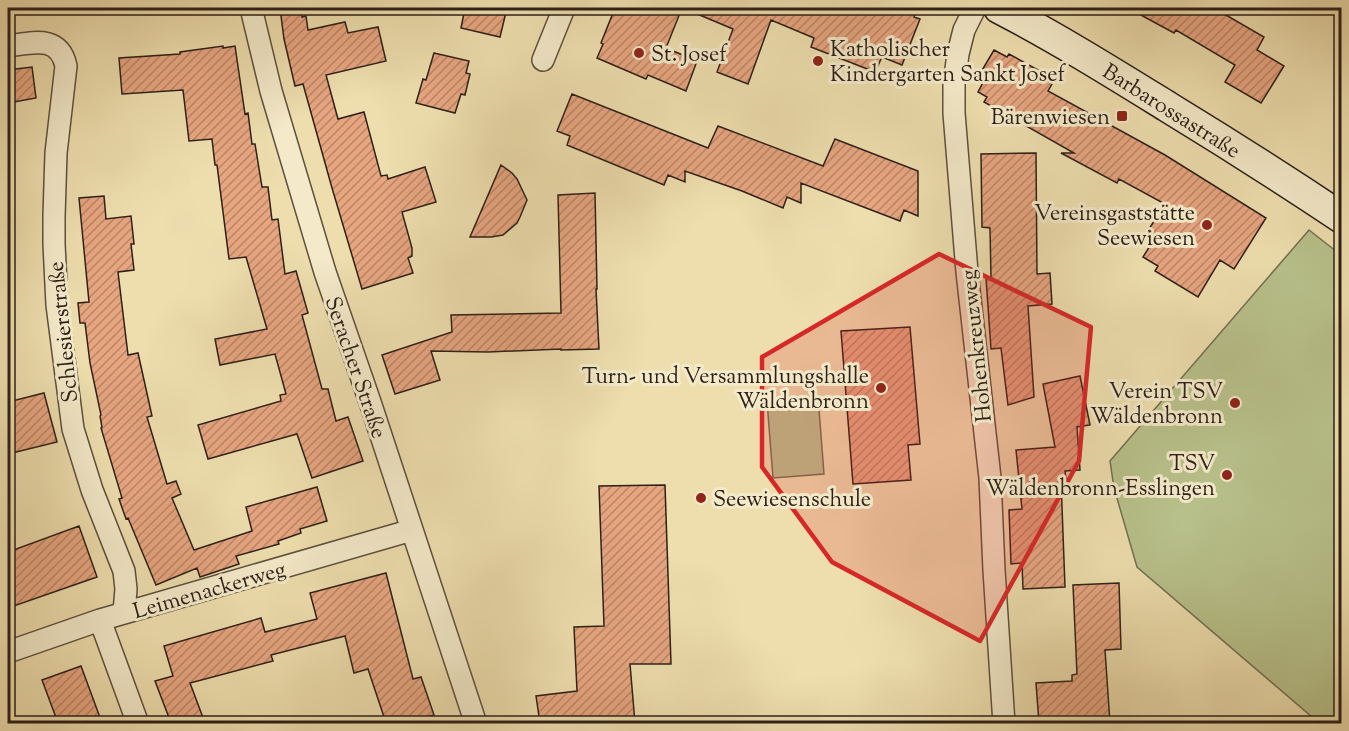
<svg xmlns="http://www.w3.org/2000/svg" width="1349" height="731" font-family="'Sorts Mill Goudy',serif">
	<defs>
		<pattern id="building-hatch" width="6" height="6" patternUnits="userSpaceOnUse" patternTransform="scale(1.5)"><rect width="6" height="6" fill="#e7a580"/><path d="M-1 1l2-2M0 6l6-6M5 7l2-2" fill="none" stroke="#bb8668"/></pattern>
	</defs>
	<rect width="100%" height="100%" fill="#eedeae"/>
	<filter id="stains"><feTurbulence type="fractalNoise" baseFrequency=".00333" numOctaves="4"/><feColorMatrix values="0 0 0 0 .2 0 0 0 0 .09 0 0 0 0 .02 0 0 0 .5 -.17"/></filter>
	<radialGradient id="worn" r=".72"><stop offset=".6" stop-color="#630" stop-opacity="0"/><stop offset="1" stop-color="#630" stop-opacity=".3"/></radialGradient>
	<path fill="#b8c18b" stroke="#727052" stroke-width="1.5" d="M1309,230L1341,255V723H1319L1137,567L1114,488L1110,461Z
		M818,396L824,474L773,478L767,401Z"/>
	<path fill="url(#building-hatch)" stroke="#2c2019" stroke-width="1.5" d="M280,8H301L302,17L306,16L308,30L345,22L348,33L378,27L386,61L326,75L338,119L364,112L381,176L387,175L388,179L425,167L436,202L402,212L412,248V256L408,258L413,273L362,289L332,188L303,84L295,86L284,39Z
		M465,8H507L500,37L461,28Z
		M615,8H682L666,48L697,61L686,91L648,75L646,79L597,58L603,44L601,43Z
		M683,8H918L914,17L920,19L902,65L882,57L875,72L811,47L814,38L771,20L748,84L717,72L733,29Z
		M1128,8H1214L1264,37L1257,50L1284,66L1261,103L1225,82L1235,65L1176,30L1174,33Z
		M223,46V48L235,46L245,114L248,113L252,144H255L262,187H268L272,220L278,219L285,274L296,271L308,313L302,315L322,389H328L336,421L348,417L363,461L312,478L297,434L208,459L198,425L281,401L280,395L286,394L275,354L220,365L215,339L267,329L246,257L229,259L217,165H215L212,139L189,141L183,90L122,94L119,58L180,54V52Z
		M994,50L1007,57L1009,54L1038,70L1036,74L1052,84L1048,91L1165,155L1266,218L1234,269L1220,260L1198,297L1155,271L1158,266L1143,257L1155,238L1147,232L1165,204L1119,179L1117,183L1061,153H1074L984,102L987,97L978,92L987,75L981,72Z
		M434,53L469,61L466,73L470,74L465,95L461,94L455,113L416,103L423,79L426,80Z
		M32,67L36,98L8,103V70Z
		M572,94L708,148L718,126L823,166L835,139L918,171V216L904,210L900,221L801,183V203L787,197L783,208L742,191L685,171V182L668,175L664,185L567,145L570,136L557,131Z
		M1036,153L1037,274L1050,273L1052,304L1028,306L1034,397L1008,405L1001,348L991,349L986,278H991L990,228L982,227L981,154Z
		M501,165L512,173L517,179L527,200L520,217L517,223L503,235L491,237H470Z
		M595,193L597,289H596L599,349L561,350V349L488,352L431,351L440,380L395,394L382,355L452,332L451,315L561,313L558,195Z
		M104,196L106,219L131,216L134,244H131L134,270L118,272L128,355L138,353L152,416L147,417L167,484L176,481L181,494L172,498L194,550L252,531L246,507L317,487L327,521L300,529L301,533L278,541L279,544L236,556L239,564L200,577L197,568L156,585L128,518L126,519L119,499L122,498L101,428L102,427L100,416L101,415L90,363L85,323H80L78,303L89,302L79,198Z
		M910,327L920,444L908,445L911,480L853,484L841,331Z
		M1080,376L1090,425L1077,427L1080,470L1065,471L1066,479L1061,480L1065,587L1023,589L1022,563L1011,564L1009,510L1022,509L1016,450L1055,447L1043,384Z
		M44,393L57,442L8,454V402Z
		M665,485L671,664H630L635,723H540L536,696L577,691L574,627L604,626L599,486Z
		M79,526L97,577L8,608V552Z
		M386,573L413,679L421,677L434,715L427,717L429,723H386L368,669L354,673L345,636L271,655L273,661L190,683L205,723H171L155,681L173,676L164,646L261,618L265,632L317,619L310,593Z
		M1119,583L1121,649L1105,650L1110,723H1039L1036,683L1072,681V675L1077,674L1073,585Z
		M81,666L102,723H58L42,680Z"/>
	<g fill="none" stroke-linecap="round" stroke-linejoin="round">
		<defs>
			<path id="street" d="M251,8L271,91L325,272L370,402L476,724
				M975,8L964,30L958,54L954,84V113L967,272L990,478L994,570L1004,724
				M8,46C32,43 59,34 66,66L56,153L54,216V244L57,305L73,429L92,490L124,571L126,589L124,612
				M543,60L564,8
				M100,620L138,724
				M8,652L100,620L412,530"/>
			<path id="secondary" d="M999,8C1057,38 1113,73 1168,107C1227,143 1285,180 1342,218"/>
		</defs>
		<use href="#street" stroke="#5c503e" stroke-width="24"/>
		<use href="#secondary" stroke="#2c2019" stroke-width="33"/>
		<use href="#street" stroke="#f4eaca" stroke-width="21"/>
		<use href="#secondary" stroke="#f4eaca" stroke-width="30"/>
	</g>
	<path fill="#d62828" fill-opacity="0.2" stroke="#d62828" stroke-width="4.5" stroke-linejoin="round" d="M939,254L1091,327L1079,461L980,641L832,562L762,467V357Z"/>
	<g fill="#8f2418" stroke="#f4eaca" stroke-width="2">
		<circle cx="639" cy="53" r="6"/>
		<circle cx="818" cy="61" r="6"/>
		<rect x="1116" y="110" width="12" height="12" rx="3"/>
		<circle cx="1207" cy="225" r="6"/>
		<circle cx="881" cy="388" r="6"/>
		<circle cx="1235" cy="403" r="6"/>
		<circle cx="1227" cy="475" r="6"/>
		<circle cx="701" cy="498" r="6"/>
	</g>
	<g text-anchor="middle" stroke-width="6" stroke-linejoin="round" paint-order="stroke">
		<g font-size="22" fill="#2c2019" stroke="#f4eaca" text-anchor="end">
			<text x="830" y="56" text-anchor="start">Katholischer<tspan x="830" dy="25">Kindergarten Sankt Josef</tspan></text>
			<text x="651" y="61" text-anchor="start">St. Josef</text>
			<text x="1110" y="124">Bärenwiesen</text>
			<text x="1195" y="220">Vereinsgaststätte<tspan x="1195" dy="25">Seewiesen</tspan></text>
			<text x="869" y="383">Turn- und Versammlungshalle<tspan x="869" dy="25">Wäldenbronn</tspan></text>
			<text x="1223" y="398">Verein TSV<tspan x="1223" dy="25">Wäldenbronn</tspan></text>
			<text x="1215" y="470">TSV<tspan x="1215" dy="25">Wäldenbronn-Esslingen</tspan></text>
			<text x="713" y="506" text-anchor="start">Seewiesenschule</text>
		</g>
		<g font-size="22" fill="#2c2019" stroke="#f4eaca">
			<text transform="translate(1172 110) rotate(32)" y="8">Barbarossastraße</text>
			<text transform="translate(62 332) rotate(-96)" y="8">Schlesierstraße</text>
			<text transform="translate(975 346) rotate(-96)" y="8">Hohenkreuzweg</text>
			<text transform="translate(357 367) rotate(71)" y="8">Seracher Straße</text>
			<text transform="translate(209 589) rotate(-16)" y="8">Leimenackerweg</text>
		</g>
	</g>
	<rect width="1349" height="731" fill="none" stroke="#eedeae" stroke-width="30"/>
	<rect x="9" y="9" width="1331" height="713" fill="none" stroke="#2c2019" stroke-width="3"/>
	<rect x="15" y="15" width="1319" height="701" fill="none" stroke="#2c2019" stroke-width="1.5"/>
	<rect width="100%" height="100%" filter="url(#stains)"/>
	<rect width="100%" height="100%" fill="url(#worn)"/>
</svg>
